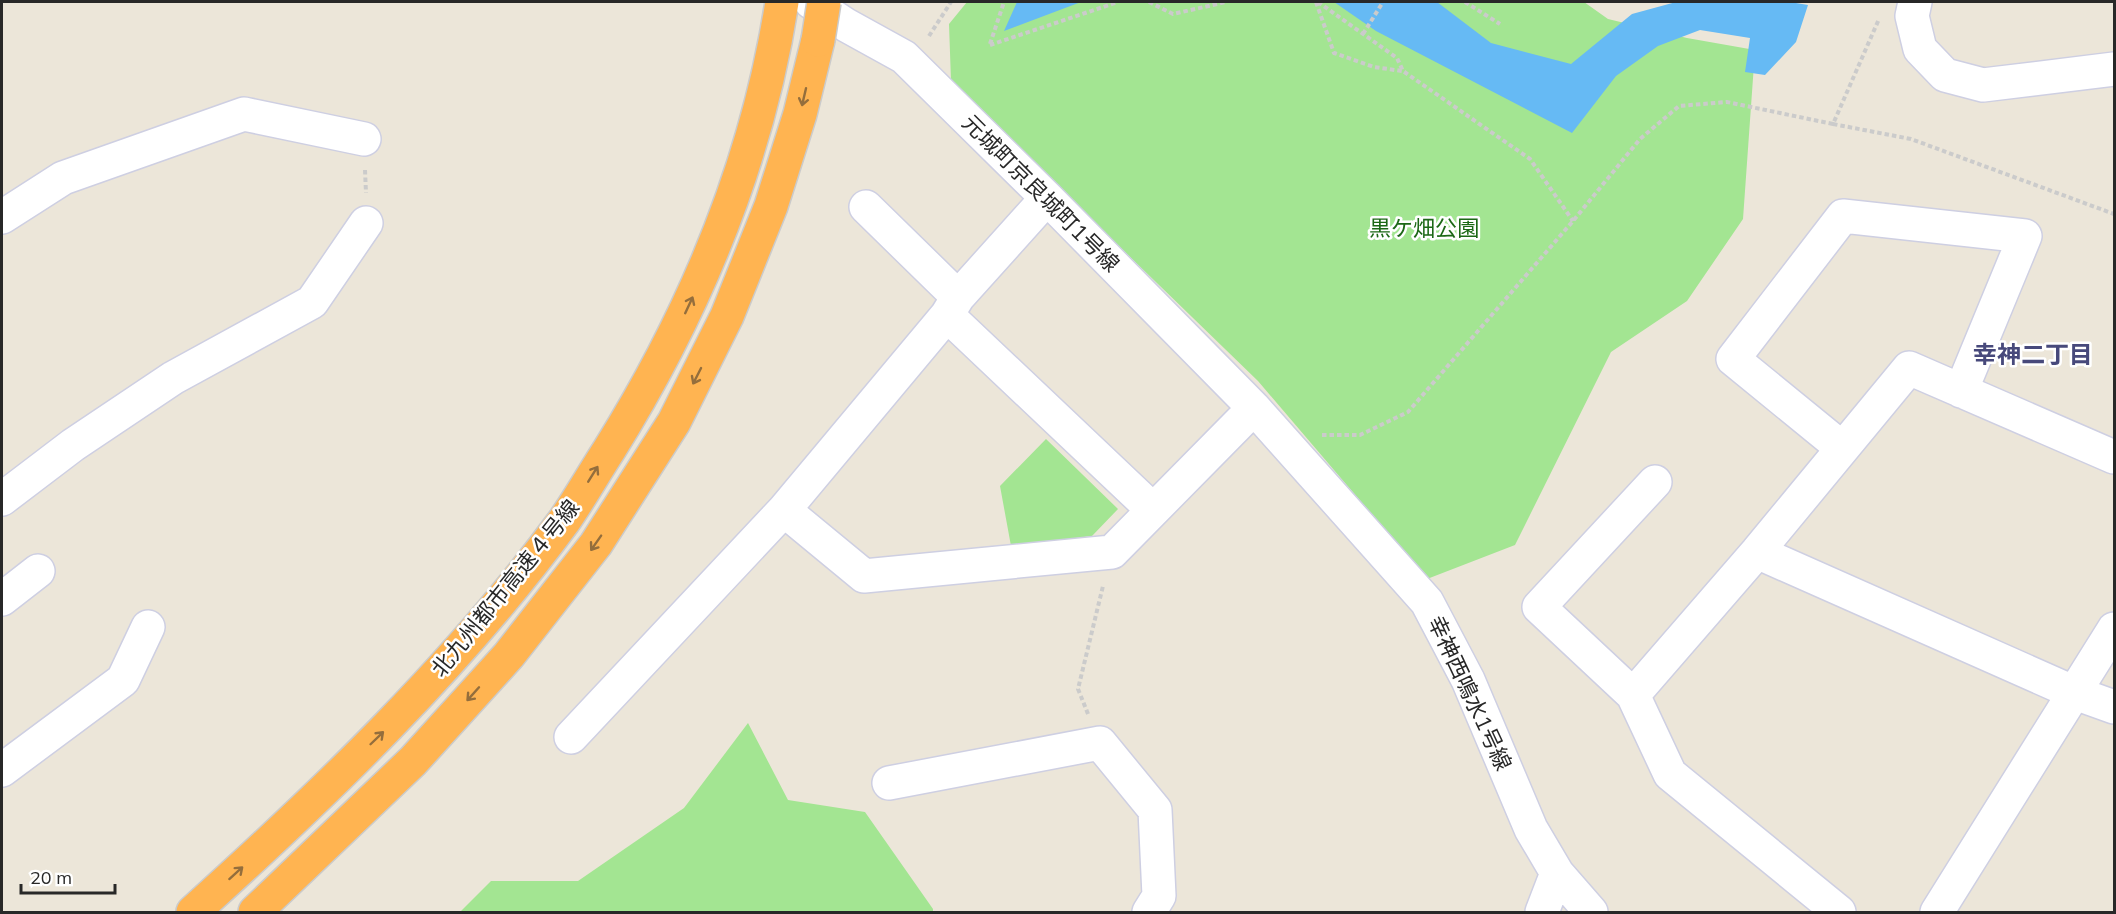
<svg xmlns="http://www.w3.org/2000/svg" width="2116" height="914" font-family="Mulish,'Noto Sans JP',sans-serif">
	<rect width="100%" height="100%" fill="#ece6d9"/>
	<path fill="#a3e592" d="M967,2H1584L1608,19L1687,38L1755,50L1743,219L1687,301L1611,352L1515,545L1427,579L1258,381L963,95L951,81L949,24Z
		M1046,439L1118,509L1092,536L1011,546L1000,486Z
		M748,723L788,800L865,812L933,909V912H460L491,881H578L684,808Z"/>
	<path fill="#66baf4" d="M1017,2H1081L1004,31Z
		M1334,2H1437L1491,43L1571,64L1632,14L1676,2H1790L1808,5L1796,42L1765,75L1745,72L1750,38L1700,30L1658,46L1616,76L1572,133L1376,31Z"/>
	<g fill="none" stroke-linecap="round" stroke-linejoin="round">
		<defs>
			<path id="minor" d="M811,2L846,25L904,57L1047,198L1254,408L1427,602L1468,680L1531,829L1557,873L1591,912
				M1915,2L1912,16L1920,49L1945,75L1983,85L2114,69
				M866,207L958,297
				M2,217L63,178L244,114L364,139
				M947,315L1152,509
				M1842,448L1733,359L1843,216L2025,236L1961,391
				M2,499L73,445L173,378L312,302L366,223
				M784,510L864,576L1112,552L1254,408
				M1757,552L2075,693L2114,707
				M2,599L38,571
				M1633,695L1539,607L1655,482
				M571,737L784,510L947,315L958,297L1047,198
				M2,770L123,680L148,627
				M889,783L1100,743L1155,810L1159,896L1149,912
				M1542,912L1557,873
				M1839,912L1670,774L1633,695L1757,552L1909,368L2114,457
				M1937,912L2114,629"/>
			<path id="highway" d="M193,912C326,792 457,666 564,521C580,498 594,473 609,450C695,312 757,164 782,2
				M255,912L413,761L509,655L596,544L674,422L727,316L771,206L800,114L818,40"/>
		</defs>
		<use href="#minor" stroke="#cecfe2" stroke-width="36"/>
		<use href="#highway" stroke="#cbcbcb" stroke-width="36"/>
		<path stroke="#cbcbcb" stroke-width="4" stroke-dasharray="4.5 3" stroke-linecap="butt" d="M1149,2L1173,14L1226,2
			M1316,2L1334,53L1374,67L1402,71
			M1318,2L1397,58L1403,71L1530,159L1573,221
			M1465,2L1500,24
			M1363,34L1383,2
			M929,36L951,2
			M990,44L1004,2
			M990,45L1118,2
			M1833,124L1911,139L2114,214
			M365,170L366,193
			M1322,435H1360L1408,412L1573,221L1640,139L1679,106L1727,102L1833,124L1879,19
			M1088,714L1078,689L1103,586"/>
		<use href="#minor" stroke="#fff" stroke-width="33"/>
		<use href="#highway" stroke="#ffb451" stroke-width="33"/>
		<defs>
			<path id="highway-bridge" d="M818,40L824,2"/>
		</defs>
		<use href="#highway-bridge" stroke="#cbcbcb" stroke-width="36" stroke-linecap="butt"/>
		<use href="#highway-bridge" stroke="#ffb451" stroke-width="33"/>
	</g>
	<defs><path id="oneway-shaft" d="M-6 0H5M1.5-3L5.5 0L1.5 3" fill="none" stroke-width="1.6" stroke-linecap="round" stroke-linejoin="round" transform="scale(1.5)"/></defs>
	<g stroke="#946e3c">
		<use href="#oneway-shaft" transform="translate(804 97) rotate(103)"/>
		<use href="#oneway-shaft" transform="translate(689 305) rotate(-65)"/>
		<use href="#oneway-shaft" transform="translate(697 376) rotate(117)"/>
		<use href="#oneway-shaft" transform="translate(593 474) rotate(-58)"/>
		<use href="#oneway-shaft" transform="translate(596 543) rotate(125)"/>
		<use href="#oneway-shaft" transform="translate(473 694) rotate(132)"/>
		<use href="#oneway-shaft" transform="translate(377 738) rotate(-44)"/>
		<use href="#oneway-shaft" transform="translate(236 873) rotate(-42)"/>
	</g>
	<g text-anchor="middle" stroke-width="5" stroke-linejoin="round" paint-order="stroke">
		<g font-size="22" fill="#282828" stroke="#fff">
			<text transform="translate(1041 193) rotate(45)" y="8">元城町京良城町1号線</text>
			<text transform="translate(505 588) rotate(-51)" y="8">北九州都市高速４号線</text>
			<text transform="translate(1470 693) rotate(65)" y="8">幸神西鳴水1号線</text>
		</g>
		<g font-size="22" fill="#1c6816" stroke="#fff">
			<text x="1424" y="236">黒ケ畑公園</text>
		</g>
		<g font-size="24" font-weight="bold" fill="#47497b" stroke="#fff">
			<text x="2033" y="363">幸神二丁目</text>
		</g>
	</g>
	<rect width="2116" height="914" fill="none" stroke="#282828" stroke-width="6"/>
	<path d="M21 884v9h94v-9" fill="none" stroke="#282828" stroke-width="3"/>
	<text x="30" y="884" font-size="18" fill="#282828" stroke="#ffffff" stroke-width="4.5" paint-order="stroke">20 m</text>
</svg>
